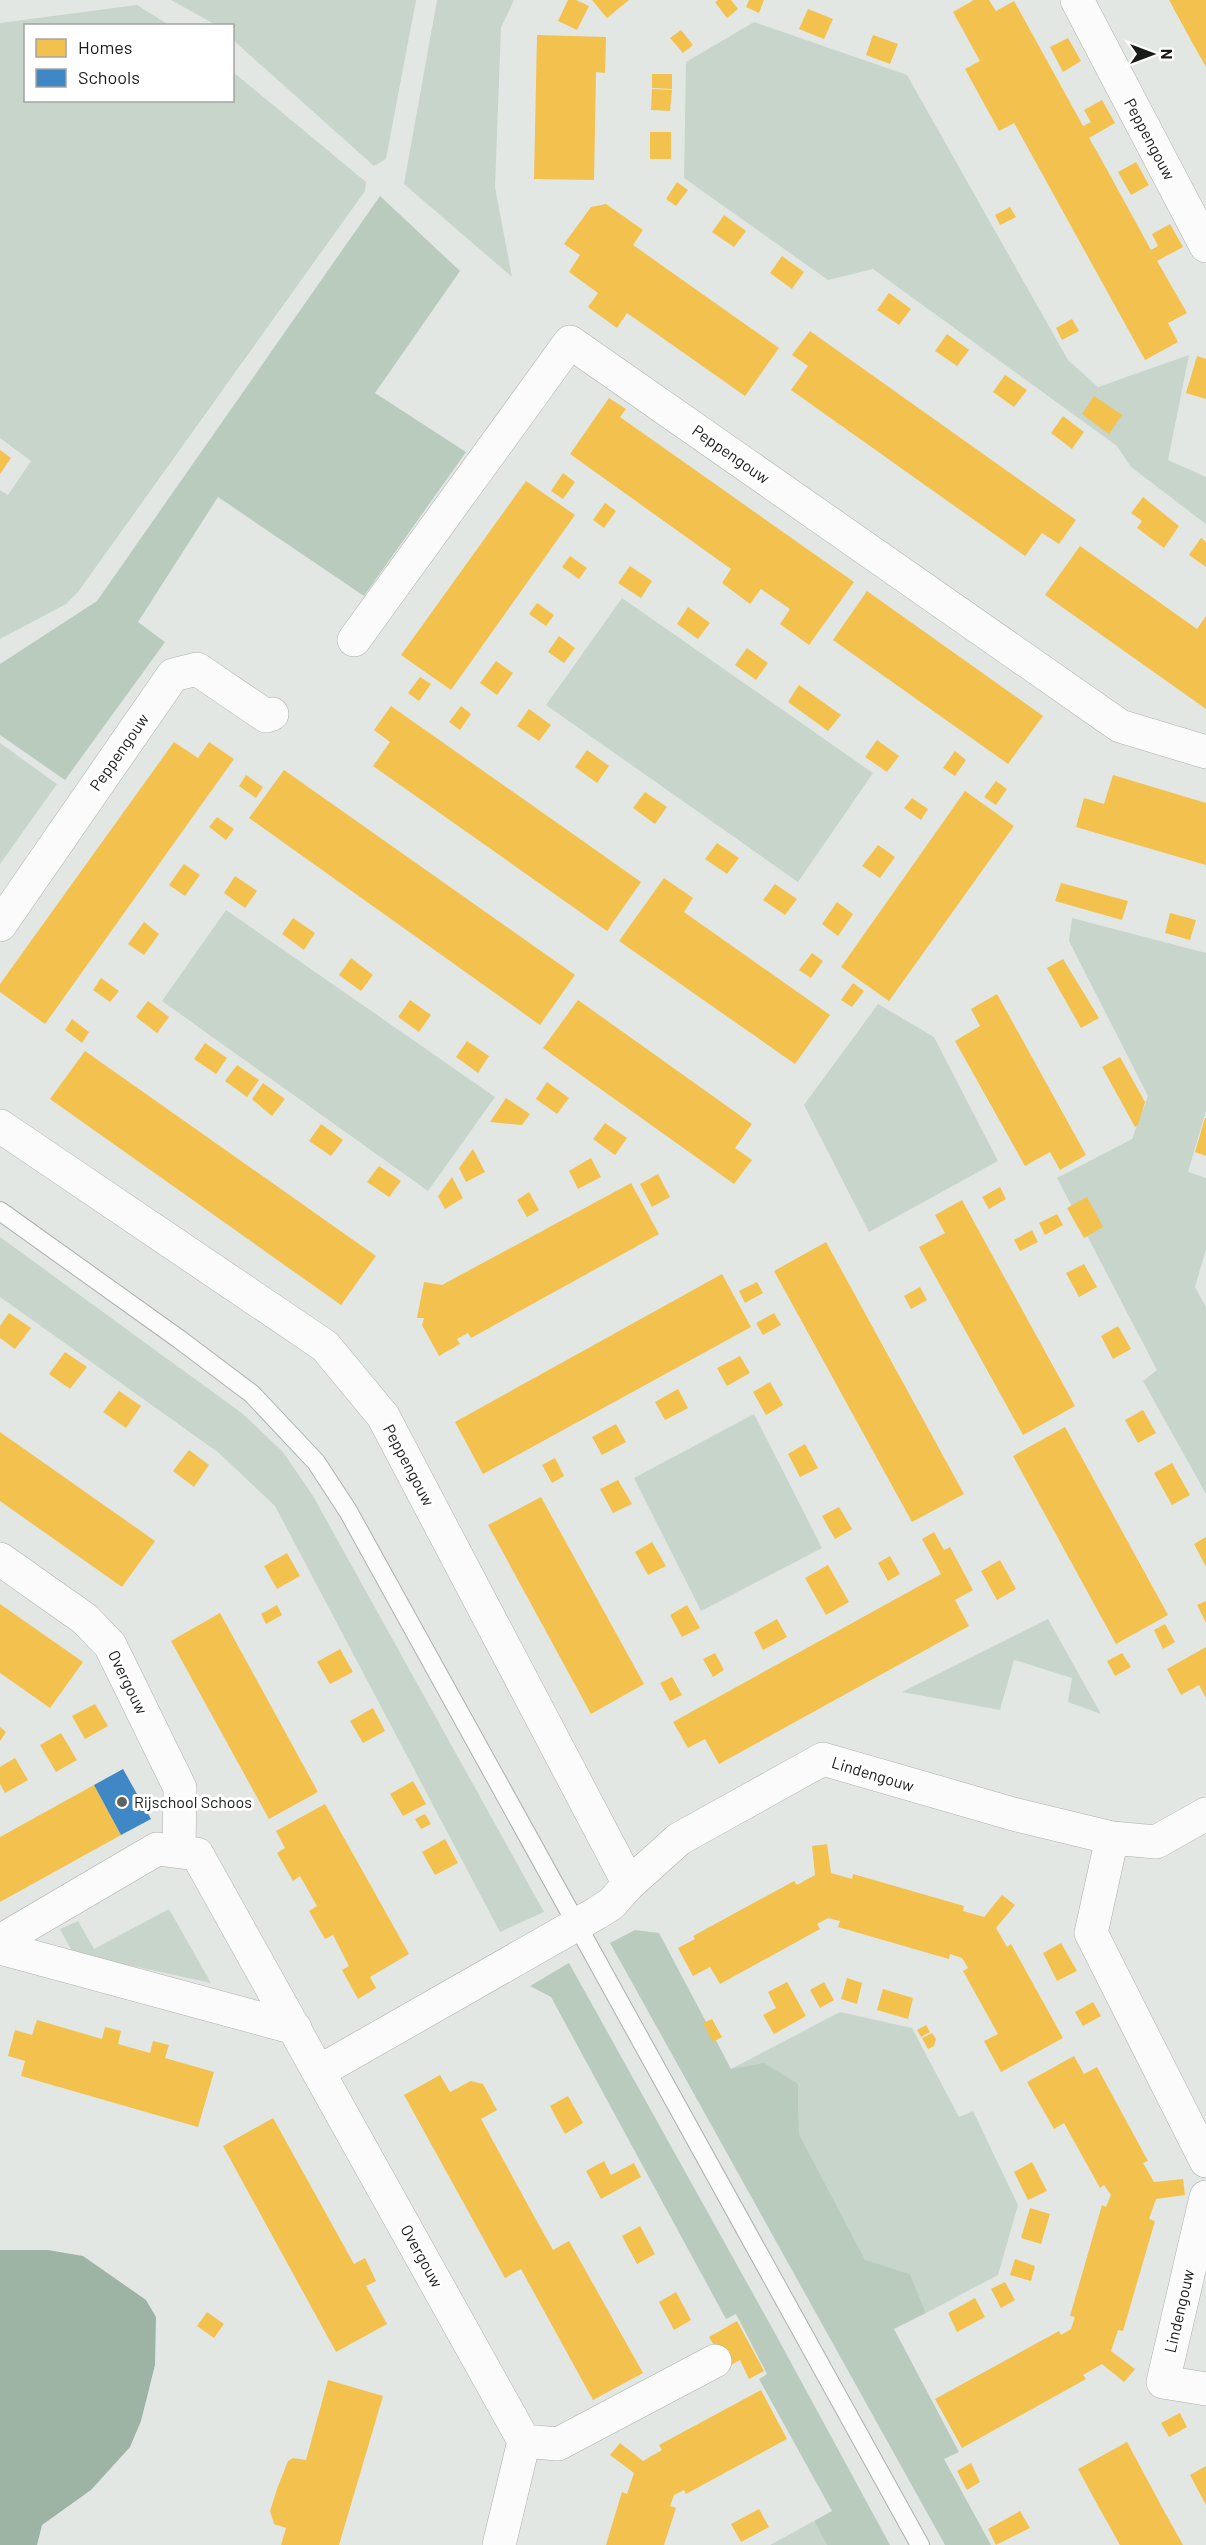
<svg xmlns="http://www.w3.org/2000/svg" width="1206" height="2545" font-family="Barlow,sans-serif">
	<rect width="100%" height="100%" fill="#e3e7e4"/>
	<path fill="#c8d5cb" d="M171,0H416L386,159L374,166L233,40L232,26L216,25Z
		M437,0H514L501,28L495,187L512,277L404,184Z
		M137,5L169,25L26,26V100H232L233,72L366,182L365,191L78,592L66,604L0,639V490L8,495L31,461L0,438V23Z
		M754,22L907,75L1068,360L1098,387L1189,355L1168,460L1206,477V524L1131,467L1117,446L873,269L828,280L684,178L686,62Z
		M622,598L873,773L798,882L546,705Z
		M0,743L57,784L0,864Z
		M226,910L495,1097L428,1191L162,1001Z
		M1072,918L1206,953V1111L1188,1172L1206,1178V1249L1195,1287L1206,1307V1494L1143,1381L1157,1370L1057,1178L1132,1139L1148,1096L1069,941Z
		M878,1004L934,1037L998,1161L869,1232L804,1105Z
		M0,1237L243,1414L283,1452L313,1496L544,1912L500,1932L275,1506L219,1453L0,1297Z
		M754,1414L822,1548L701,1611L634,1478Z
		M1048,1619L1101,1714L1068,1702L1072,1678L1014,1660L1000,1710L902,1692Z
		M169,1909L211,1983L73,1953L60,1929L78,1921L94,1949Z
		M840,2012L912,2028L959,2117L973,2111L1018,2205L998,2275L926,2313L910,2274L865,2261L799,2134L798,2084L731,2069Z
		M814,2521L827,2545H770Z"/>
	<path fill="#b8cbbd" d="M380,196L460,271L375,393L466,452L364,596L218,497L138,622L165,642L65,780L0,735V664L97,601Z
		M635,1930L659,1933L731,2069L764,2063L798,2084L799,2134L865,2260L910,2274L926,2313L894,2329L959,2452L944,2459L991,2545H945L610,1943Z
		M569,1963L776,2335L890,2545H827L814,2521L832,2511L759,2379L767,2374L736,2314L726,2319L551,1997L530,1986Z"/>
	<path fill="#9db3a3" d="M0,2250H48L83,2256L146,2300L156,2317L155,2365L141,2421L130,2447L91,2490L42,2525L37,2545H0Z"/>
	<path fill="#f2c14e" d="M568,0H576L589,6L577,30L558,21Z
		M592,0H629L607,18Z
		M718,0H731L738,9L727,18L715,2Z
		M749,0H764L759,13L746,7Z
		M974,0H989L996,11L1014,1L1083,126L1091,122L1084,110L1102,100L1115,123L1089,138L1100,157L1151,250L1158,246L1152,234L1170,224L1183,247L1157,261L1187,313L1168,323L1178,342L1145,360L1014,123L999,131L965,69L980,61L953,12Z
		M1169,0H1206V67L1193,44Z
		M808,9L833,19L824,39L799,29Z
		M681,30L693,45L683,53L670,38Z
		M537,35L606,37L605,73L596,72L594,180L534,179Z
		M873,35L898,44L890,64L866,55Z
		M1068,38L1081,61L1063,72L1050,47Z
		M652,74H672V89L652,88Z
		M652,89L672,90L670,111L651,110Z
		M650,132H671V159H650Z
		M1136,162L1149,185L1131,195L1118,172Z
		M677,182L688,190L676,206L666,199Z
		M606,204L643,230L633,245L779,348L745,396L627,313L617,328L588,307L598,293L569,272L580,255L564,244L591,207Z
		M1010,207L1016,217L1000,225L995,215Z
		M724,215L746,231L734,247L712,232Z
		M782,256L804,272L792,289L770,273Z
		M889,293L911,309L899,325L877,310Z
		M1072,319L1079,331L1062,340L1056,328Z
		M810,331L1076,520L1059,544L1042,533L1025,556L791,390L808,366L792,355Z
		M947,334L969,350L957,366L935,351Z
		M1197,356L1206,359V399L1186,393Z
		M1005,375L1027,390L1014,407L993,392Z
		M1094,396L1122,415L1109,434L1082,414Z
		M609,398L626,409L620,417L854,582L809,645L780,624L790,609L761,589L750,604L722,583L731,569L570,454Z
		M1063,416L1084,432L1072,449L1051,433Z
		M0,450L11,458L0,474Z
		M563,473L575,482L563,499L551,491Z
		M526,481L575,515L451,690L401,655Z
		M1143,497L1179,526L1164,548L1137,528L1142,521L1131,513Z
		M605,503L616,511L604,528L593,520Z
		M1201,538L1206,542V567L1189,555Z
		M1080,546L1197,629L1206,616V709L1045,595Z
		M570,556L587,568L579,579L562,567Z
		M630,566L652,581L641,598L618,583Z
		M867,591L1043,716L1008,764L833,640Z
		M537,603L554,615L546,626L529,614Z
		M688,607L710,623L698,639L677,624Z
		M559,636L575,648L564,663L548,652Z
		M747,648L768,663L756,680L735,665Z
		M496,661L513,673L497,695L480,683Z
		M420,677L431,684L419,701L408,693Z
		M799,685L841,715L828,731L788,702Z
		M391,706L641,882L607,931L373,766L390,742L374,730Z
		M461,706L471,714L460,730L449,722Z
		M529,709L551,725L539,741L517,726Z
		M877,740L899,756L887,772L865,757Z
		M174,742L198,758L209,742L234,759L45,1024L0,992V984Z
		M587,750L609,766L597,783L575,767Z
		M955,751L966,760L955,776L943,768Z
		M284,770L575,975L540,1025L249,818Z
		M246,775L263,787L256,798L239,786Z
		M1113,775L1206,803V865L1076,827L1084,798L1104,804Z
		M996,781L1007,789L996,805L984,797Z
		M965,791L1014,826L889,1001L841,967Z
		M645,792L667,807L655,824L633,808Z
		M912,798L928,809L921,820L904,808Z
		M217,817L234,829L226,840L209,827Z
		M717,843L739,858L727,874L705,859Z
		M878,845L895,857L880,878L862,866Z
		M184,864L200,875L185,896L169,885Z
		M235,876L257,891L245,908L224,893Z
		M664,878L693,898L684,912L830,1015L795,1064L619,941Z
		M1061,883L1128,901L1122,920L1055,901Z
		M775,884L797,899L785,915L763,900Z
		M837,902L853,914L838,936L822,924Z
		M1170,913L1196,920L1190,940L1165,933Z
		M293,918L315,933L304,950L282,934Z
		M144,922L159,934L144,955L128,944Z
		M812,953L823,961L811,978L799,970Z
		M351,958L373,975L361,991L339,975Z
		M1063,959L1099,1018L1081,1028L1047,968Z
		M101,978L119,991L110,1002L93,990Z
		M853,983L864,991L852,1007L841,1000Z
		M997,994L1086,1155L1060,1170L1050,1152L1025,1166L955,1041L980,1026L971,1009Z
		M410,1000L431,1015L419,1032L398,1017Z
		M578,1000L752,1124L735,1148L752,1160L734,1184L543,1048Z
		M148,1001L169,1017L157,1033L136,1017Z
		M72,1019L89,1032L82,1043L65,1030Z
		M467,1041L489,1056L478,1073L456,1057Z
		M205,1043L227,1058L216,1074L194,1059Z
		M85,1051L376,1256L341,1305L50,1099Z
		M1120,1057L1145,1102L1138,1125L1135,1127L1102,1067Z
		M237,1065L259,1080L247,1097L225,1081Z
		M547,1082L569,1098L557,1114L536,1099Z
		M263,1083L285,1099L272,1116L252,1099Z
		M506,1098L530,1114L522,1125L490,1122Z
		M1205,1118H1206V1156L1195,1152Z
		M605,1123L627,1138L615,1155L593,1139Z
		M321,1124L343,1140L331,1156L309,1141Z
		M473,1149L485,1172L466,1182L459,1168Z
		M591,1158L601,1177L578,1189L569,1171Z
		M379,1166L401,1181L389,1197L367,1182Z
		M658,1174L670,1197L652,1207L640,1184Z
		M452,1177L463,1198L445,1209L438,1196Z
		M631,1183L659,1234L471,1338L468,1333L457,1339L460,1344L439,1356L422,1325L424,1318H417L424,1282L442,1285Z
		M1000,1187L1006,1199L989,1209L982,1197Z
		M529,1192L539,1210L527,1217L517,1200Z
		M1087,1197L1103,1227L1084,1238L1067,1208Z
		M962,1200L1075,1406L1023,1435L919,1247L945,1233L935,1215Z
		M1057,1214L1063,1225L1045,1235L1039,1223Z
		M1032,1230L1038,1242L1020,1251L1014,1240Z
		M826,1242L964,1494L912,1522L774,1271Z
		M1084,1264L1097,1287L1079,1297L1066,1273Z
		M722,1274L751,1327L483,1474L455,1422Z
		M757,1282L763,1293L745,1303L739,1291Z
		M920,1287L927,1300L911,1309L904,1296Z
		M9,1313L31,1328L15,1349L0,1338V1326Z
		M774,1313L781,1325L763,1335L756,1323Z
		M1118,1326L1131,1349L1113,1359L1101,1336Z
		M65,1352L87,1367L70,1389L49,1374Z
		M740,1356L750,1373L727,1386L717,1368Z
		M770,1382L783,1405L766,1415L753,1392Z
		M678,1389L688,1408L665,1420L655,1402Z
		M119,1391L141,1406L126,1428L103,1412Z
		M1143,1410L1156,1433L1138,1443L1125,1420Z
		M616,1424L626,1442L602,1455L592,1437Z
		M1065,1427L1168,1615L1116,1644L1013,1456Z
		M0,1432L155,1541L122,1587L0,1501Z
		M805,1444L818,1468L800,1477L788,1454Z
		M189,1450L209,1465L194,1487L173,1471Z
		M555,1458L564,1476L552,1483L542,1465Z
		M1172,1463L1190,1495L1172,1505L1154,1473Z
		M618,1480L632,1504L613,1513L600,1489Z
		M541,1497L644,1684L591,1714L488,1525Z
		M839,1507L852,1529L835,1539L822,1516Z
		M934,1532L944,1550L950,1547L973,1590L955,1600L969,1626L719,1764L705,1739L688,1748L673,1722L941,1574L922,1539Z
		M1206,1537V1567L1194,1544Z
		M652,1542L666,1566L648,1575L635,1552Z
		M287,1553L300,1576L277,1589L264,1566Z
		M890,1556L900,1574L888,1581L878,1563Z
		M1000,1560L1016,1589L997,1600L981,1571Z
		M828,1565L849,1602L826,1615L805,1578Z
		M1206,1601V1623L1197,1605Z
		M0,1604L83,1662L50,1708L0,1673Z
		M277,1605L282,1615L266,1624L261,1614Z
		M687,1605L700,1628L682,1637L670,1615Z
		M220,1613L318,1792L269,1819L171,1641Z
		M777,1619L787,1637L763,1650L754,1632Z
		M1165,1624L1175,1642L1163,1649L1154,1630Z
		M1206,1647V1698L1199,1685L1181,1695L1167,1669Z
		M340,1649L353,1672L330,1684L317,1662Z
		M715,1653L724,1670L713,1677L703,1659Z
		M1122,1653L1131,1667L1115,1676L1107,1661Z
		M672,1677L682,1695L670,1701L660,1683Z
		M95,1704L108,1726L85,1739L72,1716Z
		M373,1708L385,1731L363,1743L350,1721Z
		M0,1727L6,1732L0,1741Z
		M61,1733L77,1760L56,1772L40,1745Z
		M15,1758L28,1780L5,1793L0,1784V1767Z
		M413,1781L426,1804L403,1816L390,1794Z
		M94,1785L121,1835L0,1902V1837Z
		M325,1804L409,1954L370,1977L376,1988L358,1999L342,1970L349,1966L333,1935L325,1939L309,1911L317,1906L300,1876L293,1881L277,1853L285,1848L276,1831Z
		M425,1814L431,1824L421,1829L415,1819Z
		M445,1839L458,1863L435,1875L422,1852Z
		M827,1844L831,1873L852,1879L853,1874L964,1906L963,1911L984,1917L1002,1895L1015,1905L996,1928L1007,1947L1011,1944L1063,2038L1001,2072L984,2041L998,2034L963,1971L968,1968L962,1958L950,1954L949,1959L838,1927L840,1921L828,1918L817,1924L820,1929L720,1984L710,1967L693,1976L678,1948L695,1939L693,1936L794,1881L797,1885L815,1875L812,1846Z
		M1061,1943L1077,1971L1057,1981L1043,1953Z
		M847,1978L862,1983L857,2004L841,1999Z
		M787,1982L806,2016L774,2034L763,2015L776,2008L768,1992Z
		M824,1982L834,2000L820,2008L810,1990Z
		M883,1989L913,1998L908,2019L877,2010Z
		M1093,2002L1101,2016L1083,2026L1075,2012Z
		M712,2019L722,2037L713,2042L703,2023Z
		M37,2020L102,2039L105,2027L121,2031L118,2044L150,2053L153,2041L169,2045L165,2058L214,2072L198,2127L21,2076L25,2061L8,2056L15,2030L32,2035Z
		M926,2025L930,2032L921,2037L917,2030Z
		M932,2033L936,2039L934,2046L928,2049L922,2038Z
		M1074,2056L1084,2074L1097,2067L1148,2161L1143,2163L1154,2182L1183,2179L1185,2195L1156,2199L1149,2219L1155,2221L1123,2331L1118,2330L1111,2351L1135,2369L1124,2382L1102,2364L1083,2375L1086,2379L962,2448L935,2399L1059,2331L1061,2335L1071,2329L1075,2317L1070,2316L1102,2205L1106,2207L1111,2195L1104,2185L1100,2188L1064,2123L1054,2129L1027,2082Z
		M440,2075L450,2092L471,2081L483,2084L497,2110L481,2119L535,2218L553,2250L569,2241L643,2373L593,2400L521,2269L505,2278L404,2095Z
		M568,2096L583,2123L565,2134L550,2106Z
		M273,2118L354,2264L365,2258L376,2281L366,2286L387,2324L336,2352L223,2146Z
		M604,2161L611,2175L634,2163L641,2177L601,2199L586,2171Z
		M1032,2162L1047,2191L1028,2200L1014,2172Z
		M1030,2208L1050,2214L1041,2244L1021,2238Z
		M640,2226L655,2254L637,2264L622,2236Z
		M1015,2259L1035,2266L1031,2281L1010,2275Z
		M1005,2282L1015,2300L1001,2308L991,2289Z
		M676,2292L691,2320L674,2330L659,2302Z
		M975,2298L985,2317L957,2332L948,2313Z
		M207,2312L224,2324L214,2338L197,2326Z
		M737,2321L764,2371L749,2379L740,2360L727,2367L709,2337Z
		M328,2380L383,2396L339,2545H281L286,2528L274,2524L270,2511L277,2489L288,2461L293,2458L306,2460Z
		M761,2390L787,2439L686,2494L684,2490L674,2495L670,2506L676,2508L664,2545H606L622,2492L627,2494L634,2473L610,2455L620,2443L643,2461L662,2450L659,2445Z
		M1180,2413L1187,2427L1169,2437L1161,2423Z
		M1127,2442L1163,2509L1183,2545H1120L1096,2502L1078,2469Z
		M971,2463L980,2482L967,2490L957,2471Z
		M1206,2466V2505L1190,2475Z
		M759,2509L769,2527L741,2542L731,2524Z
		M1020,2511L1030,2528L996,2545L988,2529Z"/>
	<path fill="#3f88c5" d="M123,1769L151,1819L121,1835L94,1785Z"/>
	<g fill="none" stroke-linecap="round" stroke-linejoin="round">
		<defs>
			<path id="service" d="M0,1211L179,1339L252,1394L316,1462L348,1511L920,2545"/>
			<path id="minor" d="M1077,0L1206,246
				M354,640L570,342L1120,726L1206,752
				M0,925L173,675L197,669L266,716L272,714
				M0,1126L325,1346L383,1416L629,1884
				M0,1559L85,1619L110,1645L180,1788L179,1851
				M1112,1838L1091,1933L1206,2161
				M0,1941L157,1849L197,1854L524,2441L499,2545
				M0,1948L295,2028
				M320,2071L597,1913L611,1904L629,1884L679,1839L823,1759L1013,1814L1112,1838L1156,1842L1206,1814
				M1206,2197L1163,2382L1206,2389
				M524,2441L558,2444L715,2361"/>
		</defs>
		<use href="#service" stroke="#adafad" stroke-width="20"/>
		<use href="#minor" stroke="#adafad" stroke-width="34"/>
		<use href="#service" stroke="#fbfbfb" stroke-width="18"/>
		<use href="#minor" stroke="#fbfbfb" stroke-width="33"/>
	</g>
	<circle fill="#606260" stroke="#fff" stroke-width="2" cx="122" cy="1802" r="6"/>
	<g text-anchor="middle" stroke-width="6" stroke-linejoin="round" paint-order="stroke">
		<g font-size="16" fill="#191b19" stroke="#fff">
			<text transform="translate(1150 139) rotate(62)" y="6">Peppengouw</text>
			<text transform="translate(731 454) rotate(35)" y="6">Peppengouw</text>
			<text transform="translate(119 752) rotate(-55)" y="6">Peppengouw</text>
			<text transform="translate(409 1465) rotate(62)" y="6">Peppengouw</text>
			<text transform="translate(128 1682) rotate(64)" y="6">Overgouw</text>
			<text transform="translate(873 1774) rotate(17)" y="6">Lindengouw</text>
			<text transform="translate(422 2256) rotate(61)" y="6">Overgouw</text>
			<text transform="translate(1179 2311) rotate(-77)" y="6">Lindengouw</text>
		</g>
		<g font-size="16" fill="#191b19" stroke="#fff" text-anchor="start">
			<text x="134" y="1808">Rijschool Schoos</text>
		</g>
	</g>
	<rect x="24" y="24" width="210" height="78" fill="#ffffff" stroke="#a3a4a3" stroke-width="1.5"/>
	<rect x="36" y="39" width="30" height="18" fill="#f2c14e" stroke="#a3a4a3" stroke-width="1.5"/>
	<text x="78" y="54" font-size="18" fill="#191b19">Homes</text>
	<rect x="36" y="69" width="30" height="18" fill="#3f88c5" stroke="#a3a4a3" stroke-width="1.5"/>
	<text x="78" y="84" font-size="18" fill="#191b19">Schools</text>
	<g transform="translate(1152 54) rotate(90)" stroke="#ffffff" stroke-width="4.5" paint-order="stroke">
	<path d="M0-4.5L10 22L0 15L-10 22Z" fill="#191b19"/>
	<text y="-9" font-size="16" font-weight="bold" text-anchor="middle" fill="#191b19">N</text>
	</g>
</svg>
